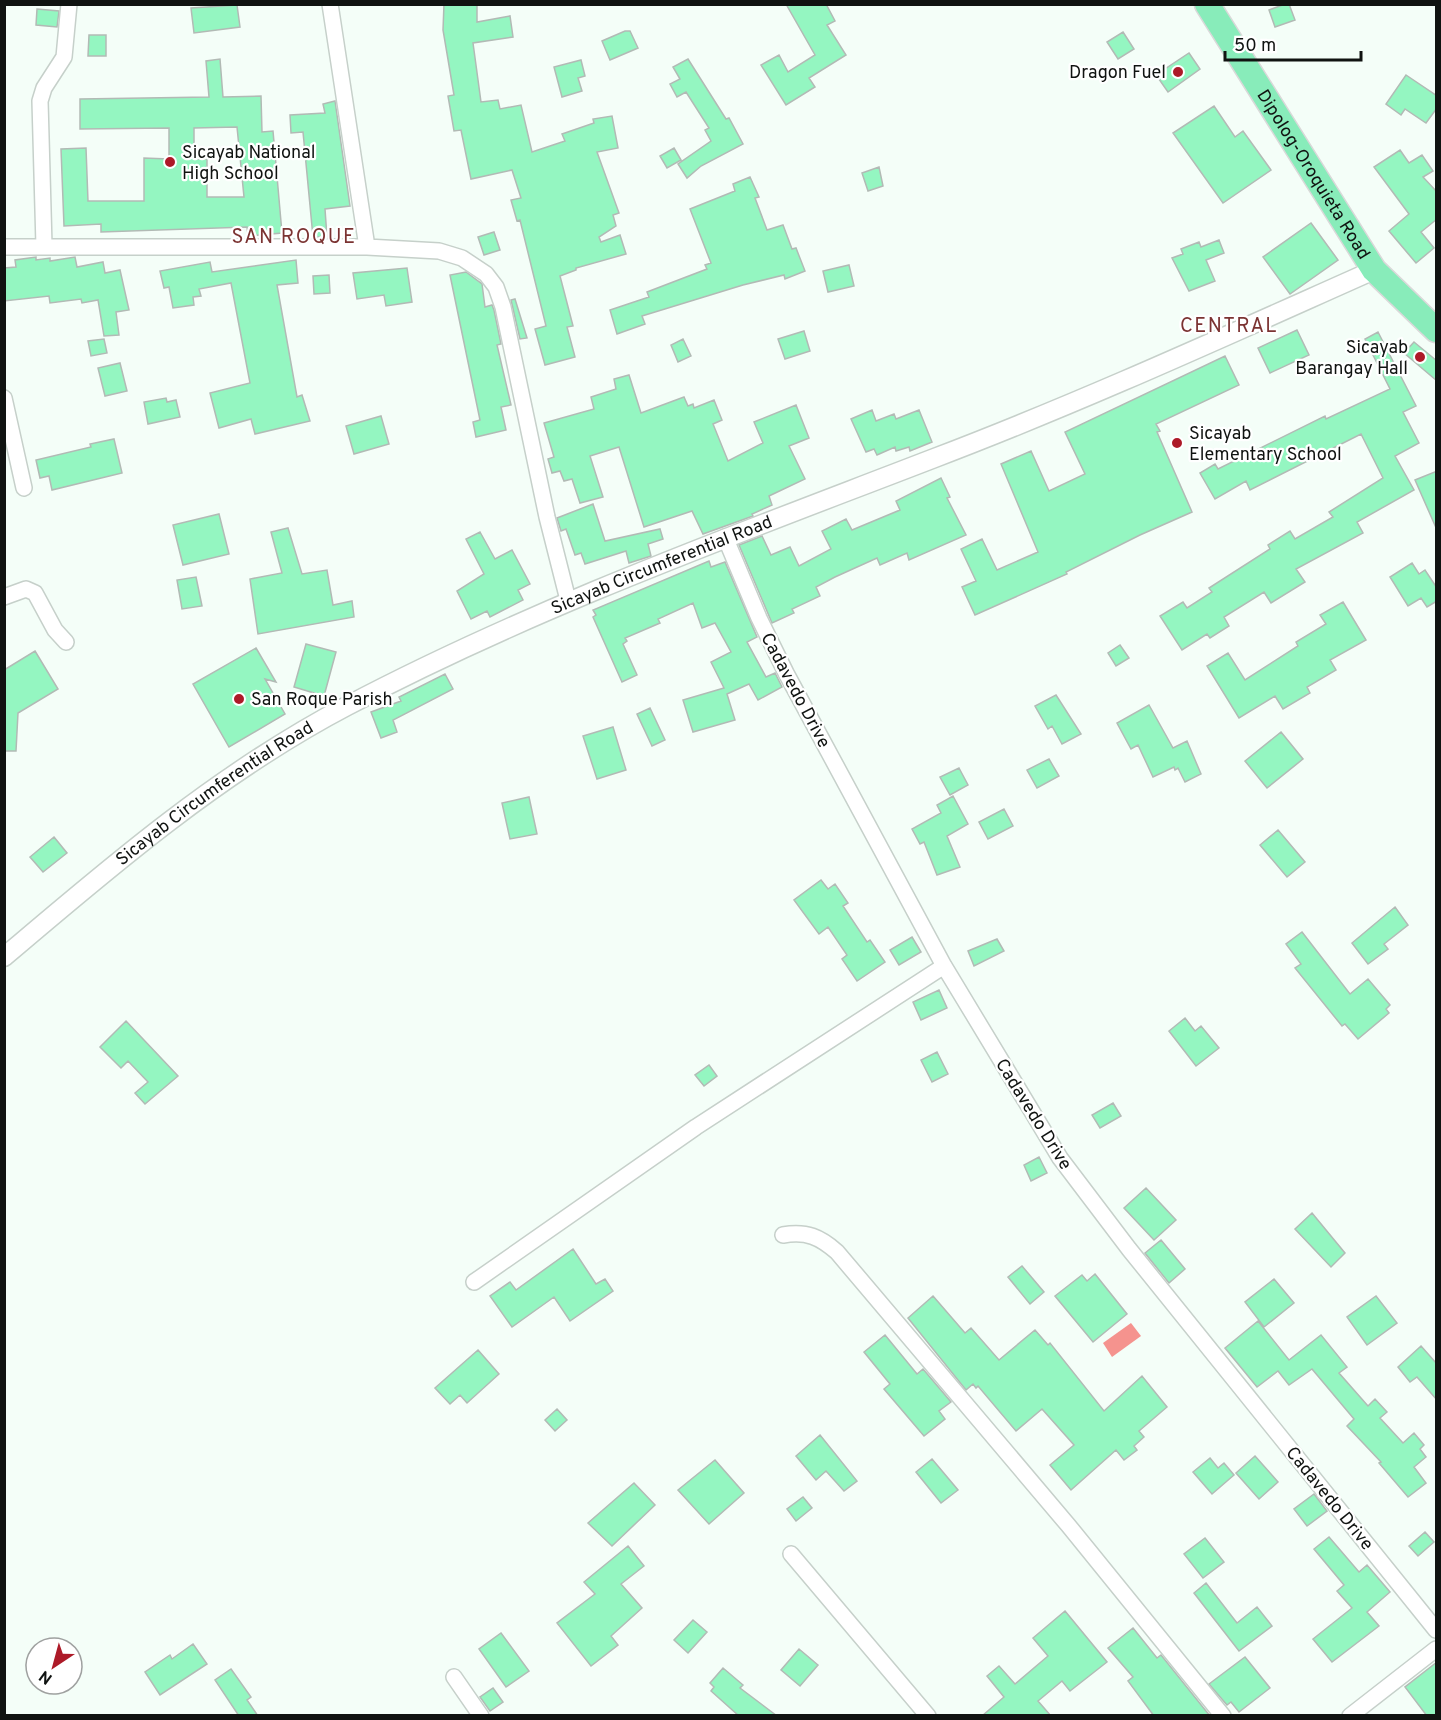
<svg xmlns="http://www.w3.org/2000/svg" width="1441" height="1720" font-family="Overpass,sans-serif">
	<rect width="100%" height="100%" fill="#f4fef8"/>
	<path fill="#f5938e" d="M1131,1323L1141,1336L1112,1357L1103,1343Z"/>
	<path fill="#94f6c1" stroke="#b2bab5" stroke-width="1.5" fill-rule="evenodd" d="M444,4H477V22L510,16L513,37L473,43L481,102L498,100L500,109L521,105L532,152L565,141L562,134L594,123L593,119L612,116L618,148L597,152L619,213L613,215L616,226L599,237L601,242L620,235L626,254L576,268V270L560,276L573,326L567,327L575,357L545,365L535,329L546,326L520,220L517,221L511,200L521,198L512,170L471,179L461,130L454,131L448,96L454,95L443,30Z
		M786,4H826L835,21L827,25L846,55L809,78L815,87L786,105L761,65L779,55L788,72L815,55Z
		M1285,4H1289L1295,20L1275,27L1269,10Z
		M237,5L240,27L194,33L191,8Z
		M37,9L59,11L57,27L36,25Z
		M625,31H630L638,48L610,60L602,41Z
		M1123,32L1134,49L1118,59L1107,42Z
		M89,35H106V56H88Z
		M1189,53L1200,69L1168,92L1156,75Z
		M220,59L223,97L261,96L262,132L273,131L282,233L248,236L247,227L101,232V224L64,226L61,149L86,148L88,201H144V158L169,159V128L80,129V99L209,97L206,61ZM237,127L244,197H207V159H194V128Z
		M688,59L726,119L729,118L743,144L701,166L687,178L678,164L711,141L705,130L709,128L686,92L677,97L670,84L680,79L673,67Z
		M581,60L585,76L578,78L582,91L562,97L554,67Z
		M1406,75L1437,96V108L1426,123L1405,109L1401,115L1386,104Z
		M335,101L350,206L325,209L327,237H313L303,132L291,133L290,115L325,113L323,104Z
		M1214,106L1235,137L1243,131L1271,170L1223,203L1173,133Z
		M674,148L681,160L667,168L660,156Z
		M1400,150L1409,163L1422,155L1433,171L1423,177L1437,192V219L1421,232L1434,248L1416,263L1389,231L1409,214L1374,167Z
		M879,167L883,186L868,191L862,173Z
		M750,177L759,197L755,198L767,230L783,225L792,249L796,248L805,271L785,279L784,275L743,285L642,316L645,324L617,334L610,310L649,297L647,292L707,269L705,265L711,263L690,209L735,191L733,184Z
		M1311,223L1338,260L1290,294L1263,257Z
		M494,232L500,250L484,255L478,237Z
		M1219,240L1224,253L1206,260L1215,281L1189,291L1172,258L1183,254L1181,249L1199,242L1201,247Z
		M36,257V260L50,258V261L75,257L77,267L103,262L105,273L120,270L129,310L116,312L119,335L104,336L98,300L82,303L81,299L50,303L49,296L4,301V268L16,267L15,260Z
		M296,260L298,283L277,285L297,397L302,395L310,421L255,434L251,419L219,428L210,393L250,383L231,283L199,289L201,296L193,297L194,305L173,308L169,287L164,288L160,271L210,262L212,272Z
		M849,265L854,286L828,292L823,271Z
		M407,268L412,302L386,306L384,295L357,299L353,273Z
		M466,272L482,284L485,307L492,305L494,310L501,344L497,345L511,405L501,407L506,430L476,437L473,422L480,420L450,275Z
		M329,275L330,293L314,294L313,276Z
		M515,299L527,338L520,339L511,300Z
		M1297,330L1309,355L1270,373L1258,348Z
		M804,331L810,351L785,359L778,339Z
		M1378,332L1416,406L1403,412L1419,443L1395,456L1414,490L1357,522L1363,533L1296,569L1305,582L1271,603L1264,592L1224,617L1229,626L1210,638L1207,634L1182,650L1160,616L1183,602L1187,608L1212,592L1209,588L1270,549L1268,545L1290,531L1295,539L1333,517L1329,512L1383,478L1361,434L1250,490L1246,481L1215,499L1200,473L1215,464L1218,469L1325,416L1326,419L1390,389L1365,339Z
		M104,339L107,353L91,356L88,341Z
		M683,339L691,356L678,362L671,345Z
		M1414,342L1437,361V381L1404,353Z
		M1225,356L1239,385L1156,424L1160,431L1157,432L1192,512L1140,535L1066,572L1067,574L975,615L962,587L976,581L961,549L982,539L997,570L1038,552L1001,464L1031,451L1049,491L1085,474L1065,432Z
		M120,363L127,391L105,396L98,368Z
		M629,375L641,413L684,397L688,406L693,404L694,408L714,400L722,420L713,424L728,461L763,443L754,422L796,405L809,438L789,446L805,479L769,496L772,505L752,514L753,516L703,534L692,511L644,527L619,447L590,456L603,497L580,503L572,479L564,481L560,471L552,473L548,459L554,457L544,423L594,409L591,397L616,389L614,379Z
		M166,398L167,402L176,400L180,417L148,424L144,402Z
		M872,410L876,421L894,414L896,419L919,410L932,442L910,451L909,447L896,451L895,447L877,455L874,449L866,452L851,419Z
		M381,416L389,444L354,454L346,426Z
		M114,439L122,473L52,490L49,476L40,478L36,460L91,447L90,444Z
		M1437,471V530L1415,480Z
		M941,478L950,497L947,498L966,535L909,560L907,553L880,565L877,558L835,577L816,587L820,596L792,609L794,613L772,623L739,545L762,536L771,555L790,547L799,566L831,549L822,531L846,519L852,530L900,510L896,501Z
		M593,504L605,541L660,529L663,539L648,544L651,556L648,557L629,563L626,551L585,564L581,553L575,555L566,529L561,531L557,518Z
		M219,514L229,554L183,565L173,525Z
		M288,528L302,574L327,570L333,605L352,601L354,617L258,634L250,579L282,573L271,532Z
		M480,532L495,559L512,550L530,584L518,590L523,600L490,617L487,611L471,619L457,591L484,574L466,539Z
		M709,561L711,567L725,562L757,637L747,642L766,677L775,673L782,687L758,700L749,684L727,694L735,720L693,732L683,700L724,688L711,662L731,652L715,623L702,628L693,603L658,619L660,623L625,638L627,641L623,644L637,675L622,682L593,617L596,615L593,610Z
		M1412,563L1419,574L1425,570L1437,588V601L1427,607L1421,598L1408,606L1390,577Z
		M196,577L202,606L182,609L177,580Z
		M1343,602L1366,640L1330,660L1336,670L1307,687L1310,693L1283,709L1275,696L1239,718L1207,666L1228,653L1245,680L1298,646L1296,642L1326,624L1320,615Z
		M306,644L336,652L324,696L294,687Z
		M1120,645L1129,658L1116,666L1108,653Z
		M256,648L276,682L265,679L285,714L229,747L193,684Z
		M35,651L58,689L18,713L16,751H4V670Z
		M445,674L453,689L393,720L397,732L381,738L371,712L401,701L399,697Z
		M1056,695L1081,734L1062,744L1052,726L1048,729L1035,706Z
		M1149,705L1173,748L1187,741L1201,774L1185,782L1178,768L1175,770L1174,767L1153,777L1138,745L1131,749L1117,723Z
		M650,708L665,740L652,746L637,714Z
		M613,727L626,770L597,779L583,736Z
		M1281,732L1303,759L1267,788L1245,761Z
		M1049,759L1059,776L1037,788L1027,770Z
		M959,768L968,785L950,795L940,777Z
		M953,796L968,824L947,836L960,867L937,875L924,842L920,844L912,829L941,813L937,805Z
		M529,797L537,834L510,839L502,803Z
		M1004,809L1013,826L988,839L979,822Z
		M1278,830L1305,862L1287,877L1260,845Z
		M54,837L67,853L43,872L30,857Z
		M821,880L828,889L835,884L848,903L843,906L867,942L870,940L885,962L857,981L842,959L847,955L828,927L819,934L794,900Z
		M1395,907L1408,925L1384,944L1388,949L1368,964L1352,943Z
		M1302,932L1350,994L1368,979L1390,1005L1386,1009L1389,1013L1358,1039L1345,1024L1342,1026L1295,968L1301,964L1286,944Z
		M912,937L921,952L899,965L890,950Z
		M997,939L1004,951L974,966L968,951Z
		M939,990L947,1008L921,1020L913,1002Z
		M1185,1018L1195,1031L1201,1026L1219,1048L1196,1066L1169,1031Z
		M126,1021L178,1076L145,1104L135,1093L148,1082L128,1061L121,1068L100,1047Z
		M937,1052L948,1074L932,1082L921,1060Z
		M709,1065L717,1076L704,1086L695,1075Z
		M1113,1103L1121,1116L1100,1128L1092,1115Z
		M1039,1157L1047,1173L1031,1181L1024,1165Z
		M1146,1188L1176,1220L1154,1240L1124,1208Z
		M1312,1213L1345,1253L1331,1267L1295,1229Z
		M1161,1240L1185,1269L1169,1283L1145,1253Z
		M573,1249L596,1284L605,1279L613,1291L570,1321L554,1297L512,1327L490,1296L510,1282L516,1290Z
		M1022,1266L1044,1292L1030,1304L1008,1277Z
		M1095,1274L1127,1314L1093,1342L1055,1296L1082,1275L1087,1281Z
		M1274,1279L1294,1303L1264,1327L1245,1302Z
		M933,1296L965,1333L971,1328L999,1360L1035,1330L1048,1345L1050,1343L1104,1411L1142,1376L1167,1407L1139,1431L1144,1437L1134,1446L1137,1450L1124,1460L1116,1450L1071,1490L1050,1465L1074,1445L1042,1409L1016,1431L978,1386L976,1388L973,1384L966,1390L908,1318Z
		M1376,1296L1397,1323L1367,1345L1347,1317Z
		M1258,1321L1289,1360L1321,1335L1347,1367L1339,1373L1368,1406L1375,1399L1387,1412L1380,1418L1403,1443L1414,1433L1424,1445L1420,1449L1426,1457L1414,1467L1426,1483L1408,1497L1379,1463L1381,1462L1347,1426L1354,1419L1312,1369L1289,1385L1278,1371L1257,1387L1225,1348Z
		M885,1335L917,1374L923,1369L951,1402L939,1411L945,1419L924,1436L884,1389L890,1384L864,1352Z
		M1421,1346L1437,1364V1400L1417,1377L1410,1382L1398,1367Z
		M478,1350L499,1374L467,1403L460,1395L450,1404L435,1388Z
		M557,1409L567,1420L555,1431L545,1420Z
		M820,1435L857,1481L844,1491L826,1471L816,1480L796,1456Z
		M1255,1456L1278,1482L1259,1499L1236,1473Z
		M1210,1458L1218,1468L1224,1463L1234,1475L1212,1494L1193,1472Z
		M932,1459L958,1490L941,1503L916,1472Z
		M715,1460L744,1493L709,1524L678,1490Z
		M634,1483L655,1505L612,1546L588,1523Z
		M1314,1494L1327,1511L1307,1526L1294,1509Z
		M803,1497L812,1508L796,1521L787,1509Z
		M1425,1532L1434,1542L1418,1556L1409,1546Z
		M1329,1537L1359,1572L1367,1565L1390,1592L1367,1612L1379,1626L1332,1662L1313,1639L1352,1608L1337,1591L1344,1585L1314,1549Z
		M1205,1538L1224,1562L1203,1578L1184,1554Z
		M628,1546L644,1566L621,1584L642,1608L611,1636L618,1645L591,1666L557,1623L595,1594L584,1582Z
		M1206,1583L1237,1623L1257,1607L1272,1626L1239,1651L1194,1593Z
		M1065,1611L1107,1662L1070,1691L1062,1681L1038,1701L1051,1716H982L1004,1697L987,1676L999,1666L1015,1684L1048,1656L1033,1638Z
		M693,1620L707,1632L688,1653L674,1640Z
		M1133,1628L1157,1658L1161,1655L1210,1716H1154L1128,1681L1133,1677L1108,1648Z
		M501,1633L529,1671L506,1687L479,1649Z
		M193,1644L207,1664L160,1695L145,1672L170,1655L172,1659Z
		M799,1649L818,1665L800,1686L781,1670Z
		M1245,1657L1270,1688L1239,1712L1231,1702L1227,1705L1209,1684Z
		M1437,1662V1716H1427L1405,1687Z
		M723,1668L743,1685L740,1688L777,1716H739L711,1691L714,1687L710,1683Z
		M231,1669L251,1697L247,1700L258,1716H239L215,1680Z
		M493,1688L503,1702L490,1711L480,1697Z"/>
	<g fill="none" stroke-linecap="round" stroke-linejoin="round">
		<defs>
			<path id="minor" d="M330,4L367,247
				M44,246L40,101L44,88L64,57L69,4
				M4,247H367L439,251L462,258L486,274L496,287L503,307L547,517L568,600
				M4,398L24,488
				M725,537L759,618L786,673L944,966L1060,1158L1129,1249L1436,1630
				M4,597L26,589L35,593L55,630L66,642
				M783,1235C807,1231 820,1237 837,1252L1068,1525L1223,1716
				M474,1282L696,1127L944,966
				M791,1554L928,1716
				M454,1677L481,1716
				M1350,1716L1436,1649"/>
			<g id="tertiary">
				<path id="s1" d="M4,957C112,865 221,772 347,706C535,607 735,535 932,459C1082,402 1228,335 1374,270"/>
			</g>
			<g id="trunk">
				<path id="s2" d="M1207,4L1374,270L1436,330"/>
			</g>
		</defs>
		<use href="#minor" stroke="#c6d0ca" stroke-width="18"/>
		<use href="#tertiary" stroke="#c6d0ca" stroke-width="21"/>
		<use href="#trunk" stroke="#d9d9d9" stroke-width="27"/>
		<use href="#minor" stroke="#fff" stroke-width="15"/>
		<use href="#tertiary" stroke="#fff" stroke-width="18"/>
		<use href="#trunk" stroke="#88ecba" stroke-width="24"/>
	</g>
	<g fill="#ad1a28" stroke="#fff" stroke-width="2">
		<circle cx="1178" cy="72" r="6"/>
		<circle cx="170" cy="162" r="6"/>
		<circle cx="1420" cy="357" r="6"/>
		<circle cx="1177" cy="443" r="6"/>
		<circle cx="239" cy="699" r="6"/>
	</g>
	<g text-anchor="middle" stroke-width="4.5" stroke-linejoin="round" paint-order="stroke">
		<g font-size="18" fill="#101311" stroke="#fff" text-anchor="start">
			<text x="1166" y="78" text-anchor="end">Dragon Fuel</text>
			<text x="182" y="158">Sicayab National<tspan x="182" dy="21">High School</tspan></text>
			<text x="1408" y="353" text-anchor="end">Sicayab<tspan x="1408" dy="21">Barangay Hall</tspan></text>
			<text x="1189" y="439">Sicayab<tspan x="1189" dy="21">Elementary School</tspan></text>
			<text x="251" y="705">San Roque Parish</text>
		</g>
		<g font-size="18" fill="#101311" stroke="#fff">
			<text dy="6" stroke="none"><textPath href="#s2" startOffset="201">Dipolog-Oroquieta Road</textPath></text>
			<text dy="6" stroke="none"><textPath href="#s1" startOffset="771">Sicayab Circumferential Road</textPath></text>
			<text transform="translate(796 690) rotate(62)" y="6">Cadavedo Drive</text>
			<text dy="6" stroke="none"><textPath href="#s1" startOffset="267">Sicayab Circumferential Road</textPath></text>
			<text transform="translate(1034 1114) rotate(58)" y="6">Cadavedo Drive</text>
			<text transform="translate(1330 1498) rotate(51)" y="6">Cadavedo Drive</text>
		</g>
		<g font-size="20" letter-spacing="1.5" fill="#7b3332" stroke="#fff">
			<text x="294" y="243">SAN ROQUE</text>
			<text x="1229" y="332">CENTRAL</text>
		</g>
	</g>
	<rect width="1441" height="1720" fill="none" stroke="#101311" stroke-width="12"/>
	<g transform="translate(54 1666) rotate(216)"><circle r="28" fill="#ffffff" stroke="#9fa1a0" stroke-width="1.5"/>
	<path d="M0-4.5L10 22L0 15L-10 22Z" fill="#ad1a28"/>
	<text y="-9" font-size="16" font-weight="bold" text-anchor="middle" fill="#101311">N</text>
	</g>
	<path d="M1225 51v9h136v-9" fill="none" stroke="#101311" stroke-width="3"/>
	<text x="1234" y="51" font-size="18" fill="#101311" stroke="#ffffff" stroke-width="4.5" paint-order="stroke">50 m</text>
</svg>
